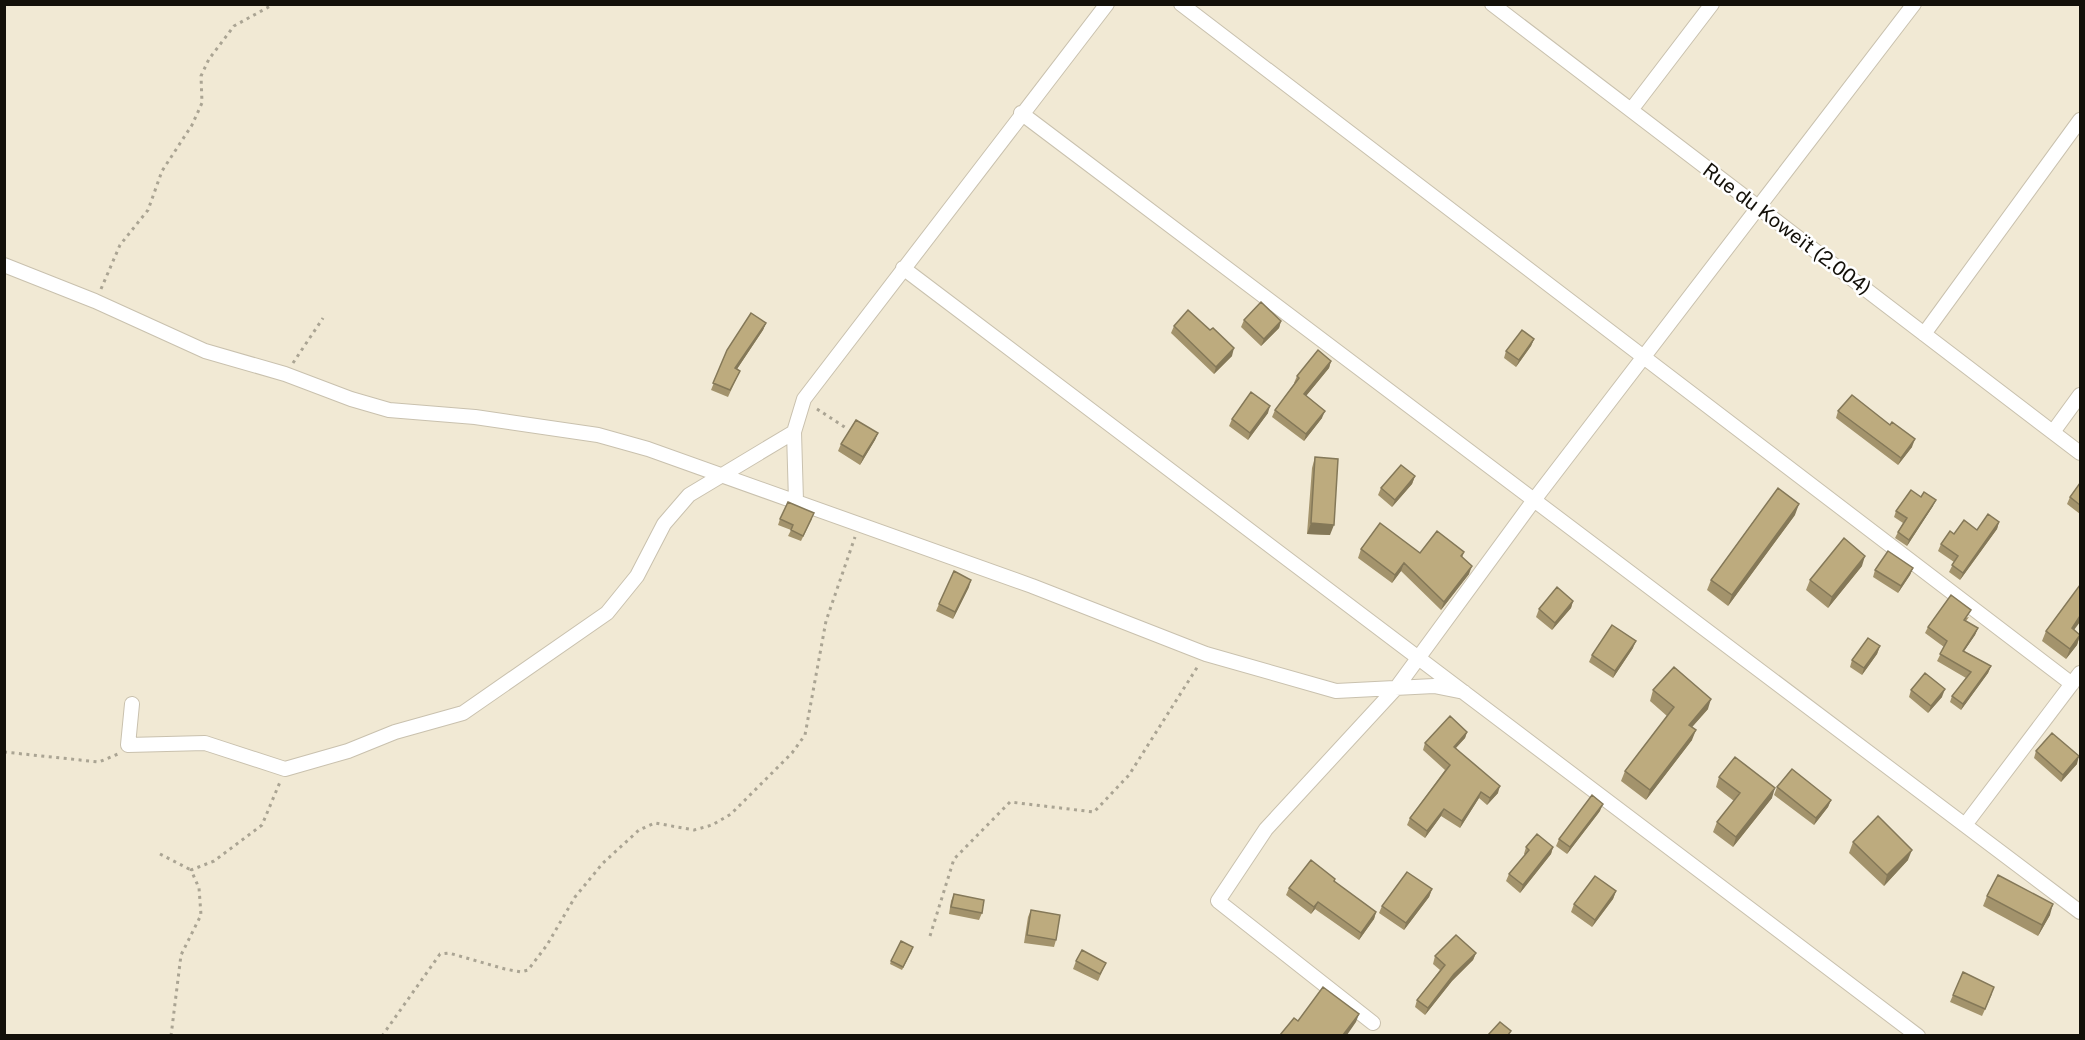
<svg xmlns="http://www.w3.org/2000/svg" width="2085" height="1040" font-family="'Public Sans',sans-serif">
	<rect width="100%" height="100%" fill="#f1e9d4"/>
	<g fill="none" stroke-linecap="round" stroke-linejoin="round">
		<defs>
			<path id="street" d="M1181,4L2072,684
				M1492,4L2080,453
				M1631,110L1712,4
				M1021,113L2080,912
				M4,265L95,301L205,351L285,374L351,399L389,410L475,417L598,435L648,449L1032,586L1206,654L1336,691L1434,686L1464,692
				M903,268L1918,1036
				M1924,334L2080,120
				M2053,432L2080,395
				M796,501L794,432L804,399L1107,4
				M132,704L128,745L205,743L285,769L348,751L395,732L463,713L607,613L637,576L664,524L689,495L794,432
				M1965,825L2080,673
				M1373,1023L1218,901L1266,829L1397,687L1534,500L1914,4"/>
		</defs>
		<use href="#street" stroke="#c9c1ae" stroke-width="16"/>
		<path stroke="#aaa493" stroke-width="3" stroke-dasharray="3 4.5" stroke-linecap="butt" d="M101,289L120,245L148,210L162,171L192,125L202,103L201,76L209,59L234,26L274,4
			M293,363L323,318
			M817,409L846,428
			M4,752L99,762L118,754
			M160,854L191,870
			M930,936L954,859L1010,802L1094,812L1129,775L1198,666
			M171,1036L181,955L201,915L199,888L191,870L214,861L262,825L280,782
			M382,1036L440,954L449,953L505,969L521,972L528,970L547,945L575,897L603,863L639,830L655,823L694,830L712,825L731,814L792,753L805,735L826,621L855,537"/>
		<use href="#street" stroke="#fff" stroke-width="14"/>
	</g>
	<path fill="#a3936c" d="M1244,320L1281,321L1279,328L1261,346L1241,327Z
		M766,323L763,330L737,369L740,371L728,397L711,390L727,350Z
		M1174,326L1232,356L1214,374L1171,333Z
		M1534,339L1531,346L1516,367L1504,358L1506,351Z
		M1331,361L1329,368L1306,396L1322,418L1304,441L1272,417L1275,410L1295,383H1294L1297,376Z
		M1838,411L1912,447L1898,465L1836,418Z
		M1268,413L1248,440L1229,426L1232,419Z
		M878,433L875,440L860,465L838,451L841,444Z
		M1315,457L1330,535L1307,534L1312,468Z
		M1415,476L1412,484L1392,507L1378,495L1381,488Z
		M2080,483V514L2067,504L2070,497Z
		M1933,506L1907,546L1895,538L1898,532L1903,523L1894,517L1896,511Z
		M1795,515L1728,606L1707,590L1711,580Z
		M780,519H812L801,541L788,536L791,530L778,525Z
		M1999,522L1997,529L1960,580L1949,572L1954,562L1938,551L1941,544L1954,534L1977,530Z
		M1361,549L1420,553L1464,552L1462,558L1469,574L1441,610L1401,571L1392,583L1358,558Z
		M1862,566L1828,608L1806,590L1810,580Z
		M1913,568L1910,575L1898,593L1873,577L1875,570Z
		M969,587L953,619L936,611L939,604Z
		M1573,601L1571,608L1552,630L1536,617L1539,609Z
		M1969,617L1966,621L1978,628L1975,635L1964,651L1991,666L1988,673L1961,710L1950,702L1952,696L1966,678L1937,661L1944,647L1925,633L1928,627Z
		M2074,630L2080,635L2077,645L2066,659L2042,641L2046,631Z
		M1880,646L1877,654L1862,675L1850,667L1852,660Z
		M1633,648L1613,678L1589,662L1592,655Z
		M1653,690L1708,709L1692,727V740L1646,800L1621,781L1625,771L1667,716L1650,701Z
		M1911,690L1942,697L1928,713L1909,697Z
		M1467,732L1465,738L1456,748L1498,793L1487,805L1479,798L1460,828L1441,816L1425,838L1407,825L1410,818L1445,770L1423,750L1425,743Z
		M2036,751L2077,764L2061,782L2034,758Z
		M1719,777L1772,798L1733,847L1713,832L1717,822L1734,801L1716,787Z
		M1777,787L1831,800L1828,807L1814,825L1774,795Z
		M1600,811L1567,854L1556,846L1559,839Z
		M1853,842L1908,860L1884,886L1849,853Z
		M1526,847H1553L1551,854L1520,893L1506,881L1509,874L1525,855L1524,854Z
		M1335,879L1334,882L1376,912L1374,919L1359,940L1315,909L1311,914L1286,895L1289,888Z
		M1432,889L1429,897L1404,930L1379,913L1382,906Z
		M1616,891L1613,899L1592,927L1571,912L1574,904Z
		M954,894L982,913L979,920L949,914L951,901Z
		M1987,896L2050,915L2038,936L1983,906Z
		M1031,910L1056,940L1054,947L1024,943L1028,917Z
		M912,951L902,970L890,964L891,961Z
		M1476,953L1473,960L1452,981L1425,1015L1415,1007L1417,1000L1440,970L1433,964L1435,956Z
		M1076,961L1106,963L1098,981L1073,969Z
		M1992,994L1982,1016L1950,1002L1953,995Z"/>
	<path fill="#847858" d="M1281,321L1279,328L1261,346L1264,339Z
		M766,323L763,330L733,375L735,368Z
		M1534,339L1531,346L1516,367L1519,360Z
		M1234,348L1232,356L1214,374L1216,367Z
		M1331,361L1329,368L1301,402L1304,394Z
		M1270,406L1268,413L1248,440L1250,433Z
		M1325,411L1322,418L1304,441L1306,434Z
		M878,433L875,440L860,465L863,457Z
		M1915,439L1912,447L1898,465L1901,458Z
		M1415,476L1412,484L1392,507L1395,500Z
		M1936,500L1933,506L1907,546L1909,540Z
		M1799,504L1795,515L1728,606L1732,595Z
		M1999,522L1997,529L1960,580L1963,573Z
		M1311,523L1334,525L1330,535L1307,534Z
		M1865,556L1862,566L1828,608L1832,597Z
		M1404,563L1401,571L1392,583L1395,575Z
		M1472,566L1469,574L1441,610L1444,602Z
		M1913,568L1910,575L1898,593L1901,586Z
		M971,580L969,587L953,619L955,612Z
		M1573,601L1571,608L1552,630L1555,623Z
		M2080,616V622L2068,638L2072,628Z
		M1978,628L1975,635L1960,657L1963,651Z
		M2080,635L2077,645L2066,659L2070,649Z
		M1636,641L1633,648L1613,678L1615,671Z
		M1880,646L1877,654L1862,675L1864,668Z
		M1991,666L1988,673L1961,710L1963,704Z
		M1945,689L1942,697L1928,713L1931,706Z
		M1711,699L1708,709L1685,735L1689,725Z
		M1696,730L1692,740L1646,800L1650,790Z
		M1467,732L1465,738L1451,753L1454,747Z
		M2079,756L2077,764L2061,782L2063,775Z
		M1500,786L1498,793L1487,805L1490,798Z
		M1775,788L1772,798L1733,847L1736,837Z
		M1481,792L1479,798L1460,828L1462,821Z
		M1831,800L1828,807L1814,825L1816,818Z
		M1603,804L1600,811L1567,854L1570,847Z
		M1444,809L1441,816L1425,838L1427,831Z
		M1553,847L1551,854L1520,893L1523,885Z
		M1912,850L1908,860L1884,886L1887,875Z
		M1432,889L1429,897L1404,930L1406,923Z
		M1616,891L1613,899L1592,927L1595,920Z
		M1318,902L1315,909L1311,914L1314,907Z
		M2053,904L2050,915L2038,936L2042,925Z
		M1376,912L1374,919L1359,940L1361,933Z
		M1476,953L1473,960L1452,981L1425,1015L1428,1008L1454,974Z
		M1359,1014L1356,1022L1347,1035H1343Z"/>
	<path fill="#bdab7e" stroke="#847858" stroke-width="1.5" d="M1261,302L1281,321L1264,339L1244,320Z
		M1188,310L1210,330L1213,328L1234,348L1216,367L1174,326Z
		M751,313L766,323L735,368L740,371L730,390L713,383L727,350Z
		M1522,330L1534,339L1519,360L1506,351Z
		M1318,350L1331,361L1304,394L1325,411L1306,434L1275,410L1299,378L1297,376Z
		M1251,392L1270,406L1250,433L1232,419Z
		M1852,395L1890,425L1892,422L1915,439L1901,458L1838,411Z
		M856,420L878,433L863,457L841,444Z
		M1315,457L1338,459L1334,525L1311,523Z
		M1401,465L1415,476L1395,500L1381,488Z
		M2080,483V505L2070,497Z
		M1778,488L1799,504L1732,595L1711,580Z
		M1911,490L1921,497L1924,492L1936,500L1909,540L1898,532L1907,518L1896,511Z
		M788,502L814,513L803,536L791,530L793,525L780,519Z
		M1988,514L1999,522L1963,573L1952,565L1958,556L1941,544L1950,531L1954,534L1964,520L1977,530Z
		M1380,523L1420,553L1437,531L1464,552L1461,556L1472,566L1444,602L1404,563L1395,575L1361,549Z
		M1844,538L1865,556L1832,597L1810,580Z
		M1888,551L1913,568L1901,586L1875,570Z
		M954,571L971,580L955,612L939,604Z
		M2080,585V616L2072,628L2080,635L2070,649L2046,631Z
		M1557,587L1573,601L1555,623L1539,609Z
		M1951,595L1971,610L1964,620L1978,628L1963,651L1991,666L1963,704L1952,696L1971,672L1940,654L1947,641L1928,627Z
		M1612,625L1636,641L1615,671L1592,655Z
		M1868,638L1880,646L1864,668L1852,660Z
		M1674,667L1711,699L1689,725L1696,730L1650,790L1625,771L1674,707L1653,690Z
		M1925,673L1945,689L1931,706L1911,690Z
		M1450,716L1467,732L1454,747L1500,786L1490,798L1481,792L1462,821L1444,809L1427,831L1410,818L1450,765L1425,743Z
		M2052,733L2079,756L2063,775L2036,751Z
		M1735,757L1775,788L1736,837L1717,822L1740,793L1719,777Z
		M1792,769L1831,800L1816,818L1777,787Z
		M1592,795L1603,804L1570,847L1559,839Z
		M1878,816L1912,850L1887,875L1853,842Z
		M1537,834L1553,847L1523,885L1509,874L1529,850L1526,847Z
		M1311,860L1335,879L1334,881L1376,912L1361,933L1318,902L1314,907L1289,888Z
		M1407,872L1432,889L1406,923L1382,906Z
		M1998,875L2053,904L2042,925L1987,896Z
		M1595,876L1616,891L1595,920L1574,904Z
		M954,894L984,900L982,913L951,907Z
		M1031,910L1060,915L1056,940L1027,935Z
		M1456,935L1476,953L1454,974L1428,1008L1417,1000L1445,965L1435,956Z
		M901,941L913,947L903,967L891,961Z
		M1082,950L1106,963L1100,974L1076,961Z
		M1963,972L1994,987L1985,1009L1953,995Z
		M1323,987L1359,1014L1343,1035H1280L1294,1018L1298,1021Z
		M1500,1022L1511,1031L1508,1035H1488Z"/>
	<g text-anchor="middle" stroke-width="5" stroke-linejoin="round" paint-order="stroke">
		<g font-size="20" fill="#131009" stroke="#fff">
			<text transform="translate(1787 229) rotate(37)" y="7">Rue du Koweït (2.004)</text>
		</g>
	</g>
	<rect width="2085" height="1040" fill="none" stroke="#131009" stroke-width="12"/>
</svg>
